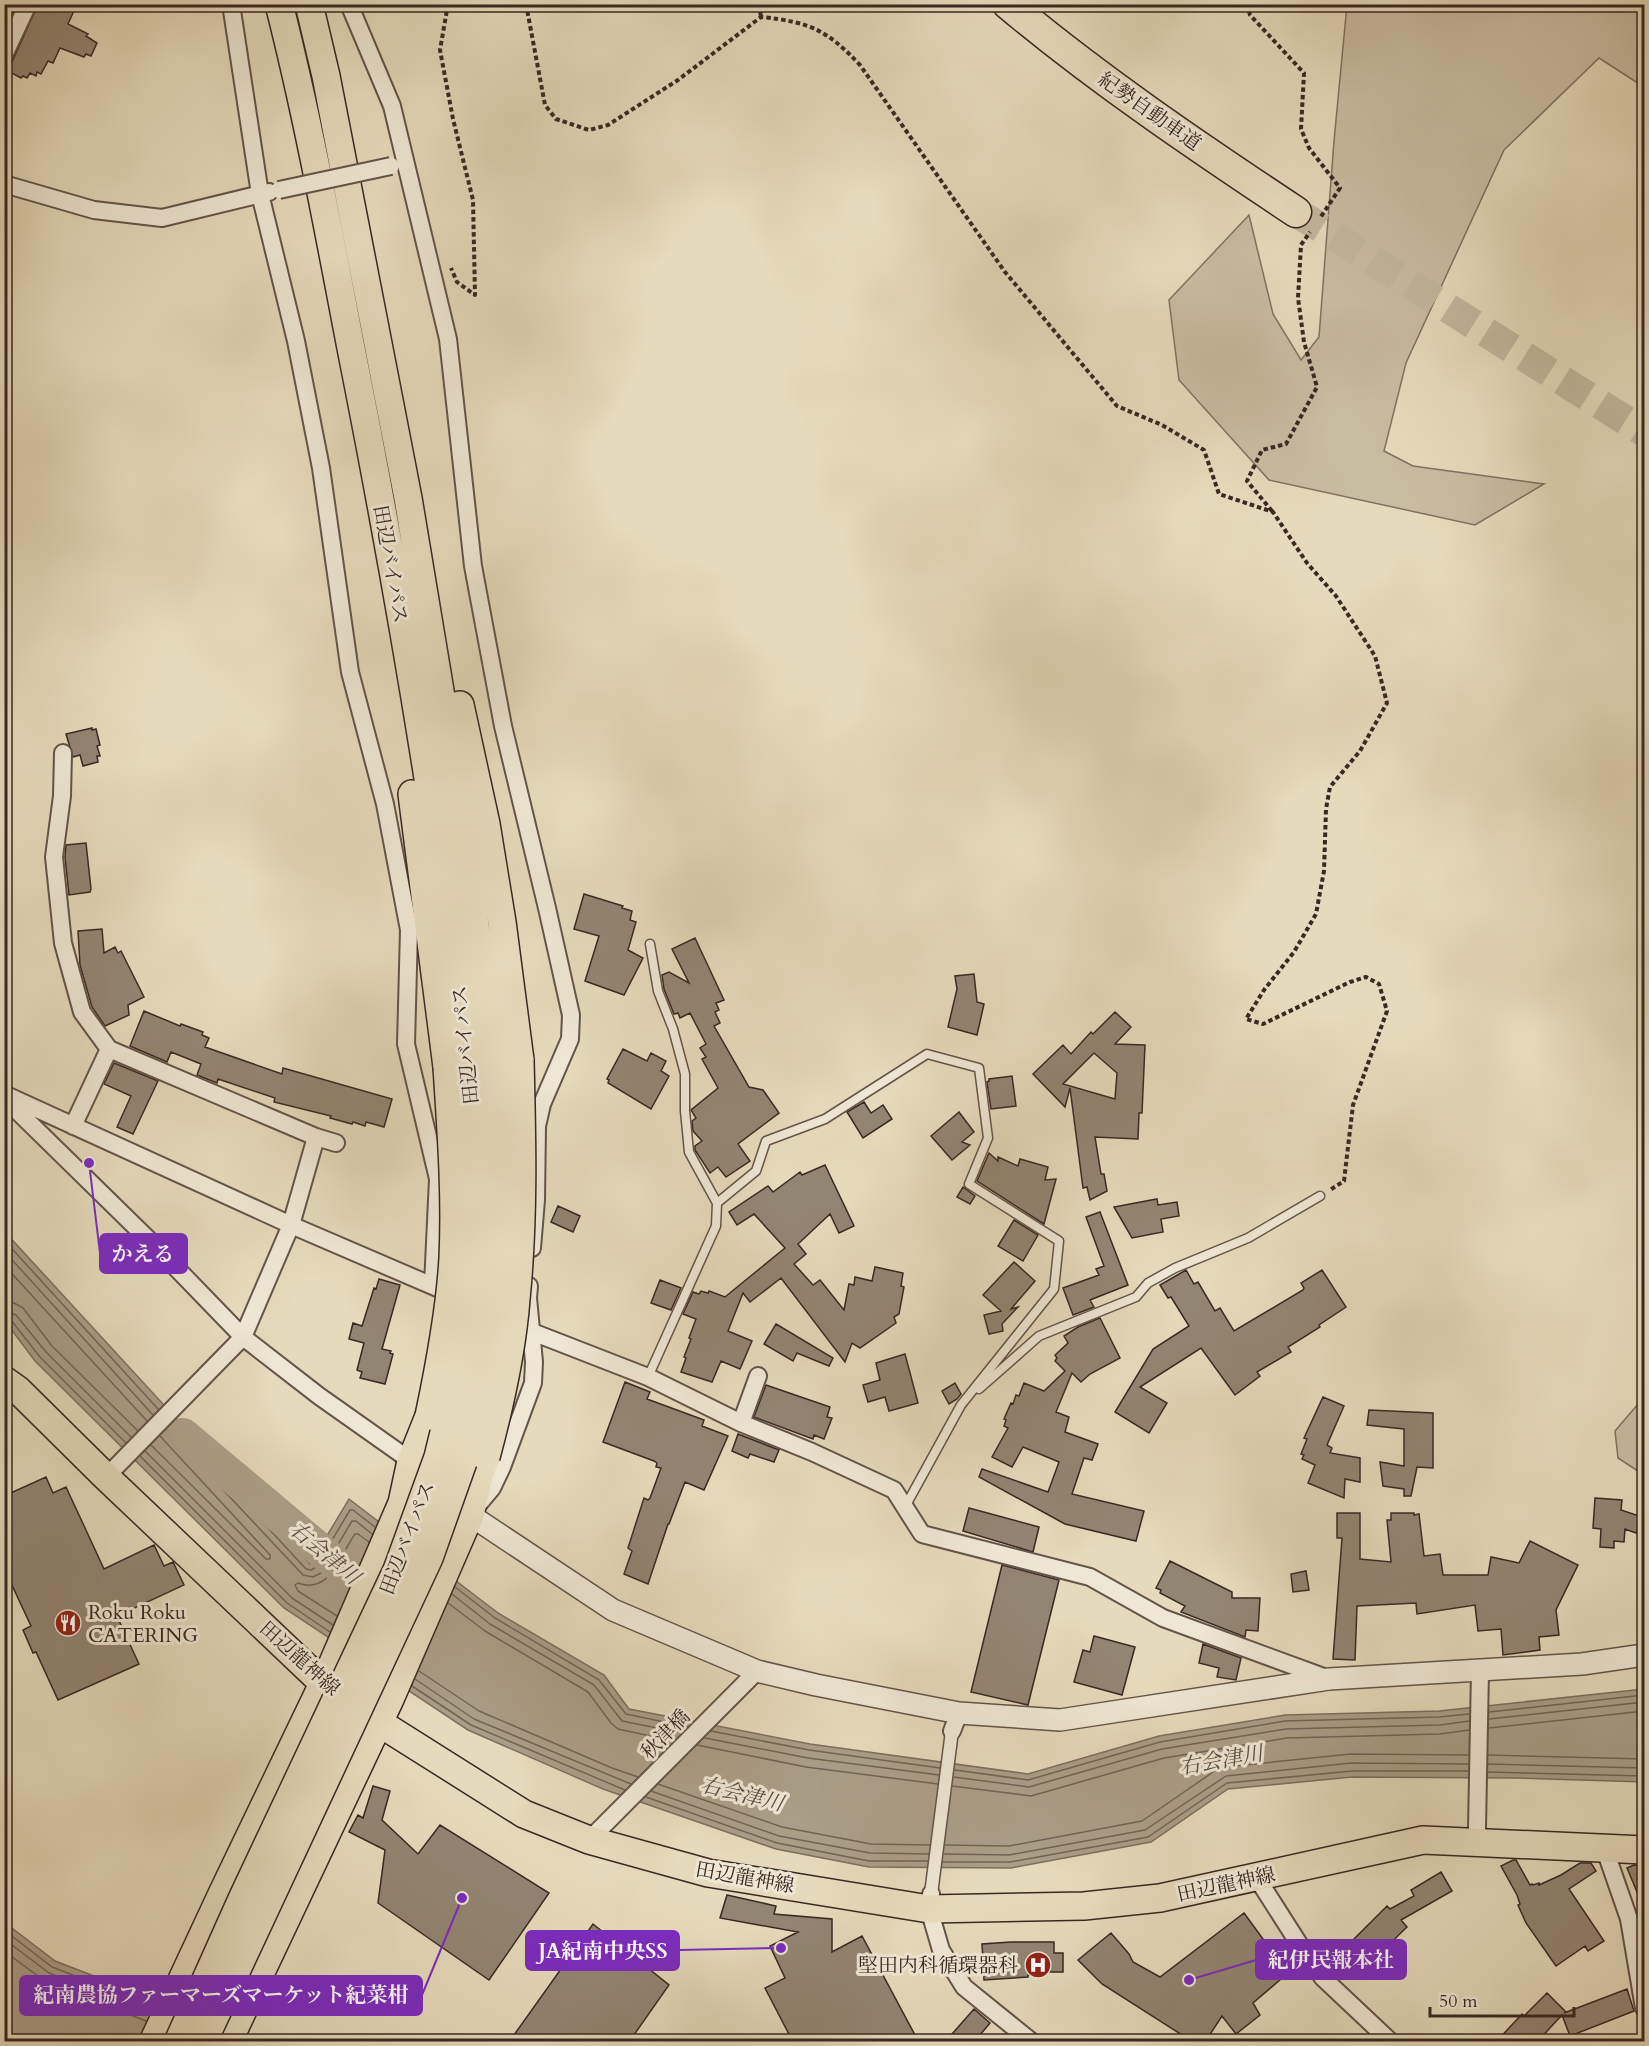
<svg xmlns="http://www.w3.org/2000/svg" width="1649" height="2046" font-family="Cardo,'Noto Serif JP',serif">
	<rect width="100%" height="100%" fill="#e5dabb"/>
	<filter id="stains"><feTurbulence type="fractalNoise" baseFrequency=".00333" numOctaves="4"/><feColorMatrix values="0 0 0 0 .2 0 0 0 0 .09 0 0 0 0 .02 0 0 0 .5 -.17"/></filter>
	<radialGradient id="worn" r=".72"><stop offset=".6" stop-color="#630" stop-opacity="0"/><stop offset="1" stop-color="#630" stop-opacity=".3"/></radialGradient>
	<path fill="#c8bca1" stroke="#807262" stroke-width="1.5" d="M1347,5H1644V87L1599,58L1504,150L1406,363L1384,451L1413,466L1544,484L1475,525L1269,480L1179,380L1169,300L1249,215L1273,314L1301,360L1319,337L1334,141Z
		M1644,1397V1475L1618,1458L1615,1431Z"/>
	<path fill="#aa9e87" stroke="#7c6f5f" stroke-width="1.5" d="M4,1231L310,1564L349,1499L498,1613L604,1675L629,1709L810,1744L1028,1774L1159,1736L1285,1715L1439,1711L1644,1689V1782L1516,1778L1352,1777L1228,1789L1151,1842L1011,1868L869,1867L776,1849L603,1789L468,1730L284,1608L35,1361L5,1321Z
		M4,1922L55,1961L263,2041H5Z"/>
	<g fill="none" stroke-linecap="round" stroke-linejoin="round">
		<path stroke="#716455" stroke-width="1.5" d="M4,1240L158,1409
			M4,1251L153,1415
			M4,1265L147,1421
			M4,1302L14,1303L23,1308L52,1346L138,1431
			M4,1311L16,1315L46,1352L131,1437
			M4,1318L11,1320L40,1357L126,1443
			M172,1424L306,1569L311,1570L316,1567L350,1510H353L375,1527
			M166,1429L303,1575L313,1577L321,1573L352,1521H356L372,1534
			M151,1445L266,1559H270V1555L160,1436
			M145,1451L292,1598L333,1625
			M140,1456L287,1603L330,1632
			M455,1587L495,1618L599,1680L626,1714L688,1727
			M452,1594L490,1624L594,1685L622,1721L682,1733
			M448,1603L485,1631L588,1692L611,1723L618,1729L674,1741
			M337,1616L298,1591L295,1585L298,1583C330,1595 340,1555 355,1534H358L369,1542
			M419,1671L479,1711L612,1768L638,1777
			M415,1679L474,1719L631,1784
			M412,1686L471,1725L625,1790
			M1489,1712L1644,1695
			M1489,1719L1644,1702
			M1489,1728L1644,1711
			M711,1731L809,1750L940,1768
			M705,1738L808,1758L939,1775
			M697,1745L806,1767L938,1784
			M1488,1755L1644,1759
			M1488,1764L1644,1768
			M955,1770L1028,1780L1160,1742L1285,1721L1439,1717L1469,1714
			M1488,1772L1644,1776
			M954,1777L1029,1787L1162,1749L1286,1729L1440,1725L1469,1721
			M658,1784L782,1827L871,1844L930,1845
			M952,1786L1031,1796L1164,1758L1287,1738L1440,1734L1469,1730
			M651,1791L779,1836L870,1853L929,1854
			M646,1797L777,1843L869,1861H928
			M945,1845L1009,1846L1142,1821L1216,1770L1225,1767L1351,1754L1469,1755
			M944,1854L1009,1855L1145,1830L1226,1776L1351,1763L1468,1764
			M943,1862H1010L1148,1837L1227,1783L1352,1771H1468
			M4,1930L52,1967L153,2006
			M4,1939L49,1973L150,2012
			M4,1951L46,1982L146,2021"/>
		<path stroke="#aa9e87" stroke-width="34" d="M183,1435L356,1580"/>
	</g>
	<path fill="#928572" stroke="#382923" stroke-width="1.5" fill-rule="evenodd" d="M4,4H16L6,27H4Z
		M38,4H77L68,24L88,34L86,36L97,43L91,56L86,54L84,57L60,48L53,63L48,61L41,74L37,72L36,76L30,73L27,78L23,76L21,78L8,71Z
		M92,728V730L96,729L100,745L97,746L100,756H97L98,762L83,766L80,755L73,757L66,734Z
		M86,843L91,889L90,892L69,895L65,857L66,845Z
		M584,894L623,906L622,908L632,911L630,920L636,922L628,950L643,958L624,995L585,981L599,936L574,929Z
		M102,929L104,953L115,947L118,953L121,951L144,997L128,1005L129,1015L105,1026L92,1007L80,965L78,931Z
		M695,938L724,1000L716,1003L719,1010L715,1012L720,1023L714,1026L749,1087L763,1090L779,1113L738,1144L750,1161L726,1177L718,1167L710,1173L695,1150V1146L702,1141L693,1131L692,1121L696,1118L691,1110L718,1088L702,1059L706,1057L700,1048L706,1044L690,1013L680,1018L678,1013L674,1014L664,989L662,975L669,972L689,983L672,949Z
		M974,974L977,1002L984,1004L977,1035L948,1027L957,989L955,976Z
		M144,1011L180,1026L181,1024L203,1032L202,1035L209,1038L205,1047L282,1074L283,1068L392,1099L384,1127L366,1122L365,1126L353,1122L352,1124L330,1118L331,1116L274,1102L275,1098L218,1079L217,1083L197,1075L201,1064L171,1052L167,1062L130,1046Z
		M1115,1012L1131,1027L1115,1044L1145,1045L1142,1113H1139L1138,1139L1095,1137L1101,1174H1104L1107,1191L1090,1200L1087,1187L1083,1188L1070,1088L1065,1107L1033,1074L1063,1045L1071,1054L1091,1032L1093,1034ZM1094,1053L1117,1073L1115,1099L1063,1084Z
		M623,1049L647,1061L651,1053L666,1061L661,1071L669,1076L651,1109L608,1083L609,1080L607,1079Z
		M114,1063L158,1081L133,1134L117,1127L131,1096L104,1084Z
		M1012,1076L1016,1106L991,1109L987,1082L989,1081V1079Z
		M864,1102L871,1113L883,1105L892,1119L863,1138L847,1112Z
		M959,1112L974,1132L962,1142L970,1145L952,1160L931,1136Z
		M989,1153L998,1161V1157L1018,1166L1020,1159L1048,1167L1045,1180L1056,1179L1044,1224L977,1181Z
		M825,1165L854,1226L839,1233L830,1214L798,1244L806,1254L794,1264L813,1285L820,1280L844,1310L849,1284L854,1285L855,1277L872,1281L875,1267L903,1273L901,1286L904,1287L899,1314L894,1317L896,1323L860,1348L852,1343L845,1362L781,1278L750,1302L743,1293L728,1331L752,1341L740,1369L721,1361L712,1382L681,1372L686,1358L684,1357L691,1339L689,1338L696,1319L683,1314L693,1292L699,1294L701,1291L708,1293L709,1291L725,1297L785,1248L754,1214L737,1225L729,1212L768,1186L773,1192L800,1172L802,1175Z
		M963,1187L975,1196L970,1204L957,1197Z
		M1157,1199L1158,1205L1177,1202L1179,1216L1161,1219L1163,1232L1132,1238L1114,1207Z
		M558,1206L580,1216L573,1232L551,1222Z
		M1100,1212L1128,1285L1090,1300L1094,1307L1073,1315L1063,1288L1099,1275L1096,1269L1104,1266L1086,1217Z
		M1014,1220L1038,1235L1023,1261L998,1246Z
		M1014,1262L1035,1281L1011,1309L1018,1307L1002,1324L1003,1331L989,1334L984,1315L1001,1311L983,1295Z
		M1186,1270L1194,1284L1198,1282L1215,1311L1220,1308L1234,1331L1303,1290L1304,1288L1301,1283L1322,1270L1346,1307L1319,1325L1320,1327L1288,1347L1291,1352L1257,1372L1260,1376L1235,1395L1201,1348L1140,1387L1167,1403L1149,1433L1115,1412L1153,1349L1189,1326L1171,1297L1168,1298L1160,1285Z
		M379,1279L400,1285L382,1349L391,1351L390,1353L393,1354L385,1384L360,1378L362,1372L357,1370L364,1343L349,1339L353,1323L362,1326L374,1288L376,1289Z
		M660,1280L681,1288L671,1310L651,1303Z
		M1100,1318L1120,1358L1090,1374L1081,1382L1072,1373L1056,1412L1069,1417L1065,1432L1098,1444L1092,1460L1084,1458L1072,1494L1144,1511L1136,1541L1065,1524L979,1477L982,1469L1048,1492L1059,1462L1023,1447L1012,1467L992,1457L1008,1428L1004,1426L1006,1420L1004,1419L1011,1403L1013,1404L1016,1395L1019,1396L1024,1383L1044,1391L1065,1371L1055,1361L1057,1358L1055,1355L1068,1343L1064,1336L1078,1327Z
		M776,1324L833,1358L829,1366L797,1353L793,1361L764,1344Z
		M905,1354L918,1403L889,1411L885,1397L868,1402L863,1385L880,1380L876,1363Z
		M625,1382L650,1392L647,1399L704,1420L702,1426L728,1436L704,1490L685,1482L669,1524H668L648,1584L624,1574L632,1551L628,1548L644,1498L648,1500L650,1498L661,1468L656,1467L657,1463L654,1461L603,1442Z
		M955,1383L961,1394L957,1399L949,1404L942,1391Z
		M766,1385L830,1407L827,1417L832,1418L824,1439L814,1435L813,1439L754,1417Z
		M1323,1397L1344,1406L1327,1445L1332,1448L1330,1453L1360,1458V1482L1345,1479L1344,1498L1308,1483L1315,1465L1302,1459L1304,1455L1301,1454L1307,1439L1304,1438Z
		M1369,1410L1433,1413V1468L1417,1467L1411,1496H1404V1489L1383,1486L1380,1462L1404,1466V1429L1367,1425Z
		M738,1434L779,1450L774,1462L750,1454L748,1458L732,1451Z
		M46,1477L53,1493L66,1487L104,1569L154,1545L164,1566L173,1562L184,1585L117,1616L139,1664L58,1700L36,1652L33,1653L23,1630L31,1626L4,1568V1496Z
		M1595,1498L1622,1500L1621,1510L1642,1517L1636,1533L1625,1529L1624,1542L1614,1541V1548L1600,1547L1601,1529L1593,1528Z
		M969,1508L1039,1527L1033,1552L963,1531Z
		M1337,1513H1360V1559L1391,1562L1387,1520H1391V1513H1414V1515L1419,1514L1424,1556L1440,1554L1443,1575H1488L1491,1557L1519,1563L1530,1541L1578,1565L1556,1610L1559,1635L1539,1637L1540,1650L1503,1655L1501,1629L1478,1631L1475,1605L1417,1614L1416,1603L1357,1606L1355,1660L1333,1659L1342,1538H1337Z
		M1170,1561L1232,1592V1598H1260L1258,1631L1246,1630L1245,1637L1181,1612L1185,1606L1160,1593L1161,1590L1156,1588Z
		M1002,1565L1059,1580L1028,1705L971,1692Z
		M1306,1571L1309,1590L1293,1592L1291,1574Z
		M1094,1636L1135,1647L1122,1695L1074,1682L1083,1650L1090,1652Z
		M1203,1644L1241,1658L1236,1680L1217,1677L1219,1668L1199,1663Z
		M373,1786L390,1791L382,1820L418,1854L440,1825L549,1893L489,1980L378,1903L385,1850L349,1832L358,1815L363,1818Z
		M1513,1860H1516L1530,1885L1532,1884L1533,1885L1539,1883V1885L1561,1875L1580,1863H1591L1596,1871L1569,1889L1604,1941L1588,1951L1585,1946L1556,1966L1526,1923L1518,1905L1520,1904L1517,1895L1501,1866Z
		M1634,1865L1644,1866V1909L1627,1868Z
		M1441,1872L1452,1891L1401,1920L1407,1927L1373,1960L1353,1940L1387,1906L1390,1909L1414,1896L1411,1890Z
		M727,1895L776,1906L774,1914L832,1919V1952L862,1936L915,2035L904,2042H793L765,1988L785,1978L770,1946L798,1932L720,1918Z
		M1244,1913L1288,1973L1253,2003L1260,2015L1236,2034L1222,2016L1205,2042H1193L1102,1984L1078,1960L1111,1933L1129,1954L1133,1962L1160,1977Z
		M593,1924L669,1985L629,2042H509Z
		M1011,1942H1054V1953H1063V1972H1038V1975H1028V1977L984,1980L982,1944Z
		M1627,1989L1634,2011L1570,2036L1562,2015L1537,2042H1496L1522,2014L1524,2016L1547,1993L1566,2012L1564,2013Z
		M974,2009L990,2023L974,2042H945Z"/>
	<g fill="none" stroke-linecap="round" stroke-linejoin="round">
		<path stroke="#c2b79d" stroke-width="30" stroke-dasharray="30 15" stroke-linecap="butt" d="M1296,212L1644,432"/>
		<defs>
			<path id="service" d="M650,944L658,991L673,1029L685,1074V1111L689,1152L717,1203
				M648,1377L716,1226L717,1203L756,1171L766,1141L825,1119L927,1054L979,1068L988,1138L969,1184L1059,1241L1054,1289L961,1405L905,1507
				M979,1389L1039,1336L1136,1297L1148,1283L1175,1268L1248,1238L1320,1196"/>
			<path id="pedestrian" d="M931,1894L952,1731"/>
			<path id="minor" d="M231,4L260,194L296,341L321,468L350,672L385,804L409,930L406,1044L438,1179L433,1285
				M349,4L392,106L448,339L473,566L503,726L547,908L571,1015L570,1039L542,1104L537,1126L536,1200L532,1248
				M4,55L28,4
				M4,184L94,210L162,218L269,192
				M63,753L62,796L54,857L63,943L82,1012L109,1049L73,1126
				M4,1094L291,1225L456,1296
				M6,1100L153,1244L243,1337L319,1396L411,1461
				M316,1137L336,1143
				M522,1328L648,1377L741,1423L812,1452L894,1490L922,1534L1090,1577L1163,1618L1329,1679
				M741,1423L758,1376
				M106,1477L243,1337L291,1225L316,1137L109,1049
				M476,1507L492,1488L502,1467L533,1383L534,1362L528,1298L529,1286
				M952,1731L959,1713
				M589,1840L757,1671
				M1478,1842L1477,1828L1480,1671
				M1604,1847L1629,1919L1644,2008
				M1257,1878L1301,1947L1323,1978L1391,2042
				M931,1894L929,1909L941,1950L964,1987L1032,2042"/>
			<path id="tertiary" d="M459,1504L470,1515L613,1610L757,1671L816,1685L959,1713L1060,1720L1329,1679L1582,1664L1644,1655"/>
			<path id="primary" d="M4,1380L18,1390L106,1477L323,1683L378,1722L524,1814L589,1840L708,1873L929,1909L1084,1906L1160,1898L1423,1840L1644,1850"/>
			<path id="trunk" d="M279,4C308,118 329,233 351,348C398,585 439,824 468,1063
				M309,4L326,76L408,498L447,733L495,1062
				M460,705L486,824L502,922L520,1060
				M412,794L447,1067
				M153,2042L222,1894L332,1665L402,1503L411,1461L429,1416
				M228,2042L390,1699L470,1515L479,1476L486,1457"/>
			<path id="motorway" d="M1008,4C1099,80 1198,147 1296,212"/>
		</defs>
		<use href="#service" stroke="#635549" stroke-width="11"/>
		<use href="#pedestrian" stroke="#635549" stroke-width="15"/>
		<use href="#minor" stroke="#635549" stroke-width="20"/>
		<use href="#tertiary" stroke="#635549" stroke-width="24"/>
		<use href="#primary" stroke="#382923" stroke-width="30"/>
		<use href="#trunk" stroke="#382923" stroke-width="30"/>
		<use href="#motorway" stroke="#382923" stroke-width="33"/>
		<path stroke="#382923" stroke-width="4" stroke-dasharray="4.5 3" stroke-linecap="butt" d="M448,4L440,50L453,119L473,200L475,295L457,282L451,268
			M526,4L545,105L556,119L589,130L608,125L678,80L761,17C810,22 827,30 860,65L1005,272L1117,406L1162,425L1204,450L1219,494L1273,512L1307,563L1336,596L1375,656L1387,703L1360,751L1330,787L1326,809L1324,871L1316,914L1294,952L1264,990L1246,1019L1263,1024L1350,982L1366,977L1379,984L1387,1011L1353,1105L1344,1181L1330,1190
			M759,4L761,17
			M1247,4L1250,15L1304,73L1301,129L1309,148L1340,188L1320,218
			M1272,511L1247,481L1262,450L1286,444L1317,387L1304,342L1298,298L1301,245L1310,232"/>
		<use href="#service" stroke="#eee7d3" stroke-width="8"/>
		<use href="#pedestrian" stroke="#eee7d3" stroke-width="12"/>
		<use href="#minor" stroke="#eee7d3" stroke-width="16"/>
		<use href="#tertiary" stroke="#eee7d3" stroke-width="21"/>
		<use href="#primary" stroke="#e5dabb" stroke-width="27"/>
		<use href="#trunk" stroke="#e5dabb" stroke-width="27"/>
		<use href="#motorway" stroke="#e5dabb" stroke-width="30"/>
		<defs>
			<path id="minor-bridge" d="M279,190L391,166"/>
			<path id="trunk-bridge" d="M429,1416C440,1364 450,1311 453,1258C456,1194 451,1130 447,1067
				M486,1457C500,1405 512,1352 516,1299C524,1220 522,1139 520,1060
				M178,2042L242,1899L397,1570L438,1457L460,1367L475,1275L478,1178L468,1063
				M203,2042L429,1558L463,1462L485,1370L500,1277L502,1183L495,1062"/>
		</defs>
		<use href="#minor-bridge" stroke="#635549" stroke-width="20" stroke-linecap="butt"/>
		<use href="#trunk-bridge" stroke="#382923" stroke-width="30" stroke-linecap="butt"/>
		<use href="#minor-bridge" stroke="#eee7d3" stroke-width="16"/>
		<use href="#trunk-bridge" stroke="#e5dabb" stroke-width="27"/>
	</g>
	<defs>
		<symbol id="restaurant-disc" viewBox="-11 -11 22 22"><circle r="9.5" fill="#8f2418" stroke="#eee7d3"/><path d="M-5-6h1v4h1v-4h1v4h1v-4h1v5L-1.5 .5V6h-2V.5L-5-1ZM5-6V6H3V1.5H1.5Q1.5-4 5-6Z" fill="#fff"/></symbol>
		<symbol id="hospital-disc" viewBox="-11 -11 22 22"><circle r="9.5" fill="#8f2418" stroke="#eee7d3"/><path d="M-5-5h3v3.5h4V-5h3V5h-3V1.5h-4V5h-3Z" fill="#fff"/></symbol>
	</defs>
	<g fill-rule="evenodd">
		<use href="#restaurant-disc" x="53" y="1608" width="30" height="30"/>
		<use href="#hospital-disc" x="1023" y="1950" width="30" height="30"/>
	</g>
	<g text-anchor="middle" stroke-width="6" stroke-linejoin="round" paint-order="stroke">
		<g font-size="20" fill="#382923" stroke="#eee7d3">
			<text transform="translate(1150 111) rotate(35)" y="7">紀勢自動車道</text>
			<text transform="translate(391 564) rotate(80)" y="7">田辺バイパス</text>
			<text transform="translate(465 1045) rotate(-96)" y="7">田辺バイパス</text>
			<text transform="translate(407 1538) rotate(-69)" y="7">田辺バイパス</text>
			<text transform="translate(300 1658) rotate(42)" y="7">田辺龍神線</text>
			<text transform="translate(665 1734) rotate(-46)" y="7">秋津橋</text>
			<text transform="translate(745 1877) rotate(10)" y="7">田辺龍神線</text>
			<text transform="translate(1226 1884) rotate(-12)" y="7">田辺龍神線</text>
		</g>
		<g font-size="20" fill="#382923" stroke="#eee7d3" text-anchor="start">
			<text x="88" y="1619">Roku Roku<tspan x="88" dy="23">CATERING</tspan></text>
			<text x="1018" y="1972" text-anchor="end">堅田内科循環器科</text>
		</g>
		<g font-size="21" font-style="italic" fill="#5a4c41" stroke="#eee7d3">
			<text transform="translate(325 1553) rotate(40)" y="7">右会津川</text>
			<text transform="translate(1221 1760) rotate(-10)" y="7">右会津川</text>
			<text transform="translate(742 1794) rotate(14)" y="7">右会津川</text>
		</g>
	</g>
	<path fill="none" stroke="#7b2cbf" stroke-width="2" d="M89 1163L100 1253M781 1948L679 1950M1189 1980L1256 1960M462 1898L422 1995"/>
	<g fill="#7b2cbf" stroke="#eee7d3" stroke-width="2">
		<circle cx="89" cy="1163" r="6"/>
		<circle cx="781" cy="1948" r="6"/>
		<circle cx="1189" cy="1980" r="6"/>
		<circle cx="462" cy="1898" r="6"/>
	</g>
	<g fill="#7b2cbf" stroke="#7b2cbf" stroke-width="2">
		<rect x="100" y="1234" width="87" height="39" rx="6"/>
		<rect x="526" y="1931" width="153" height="39" rx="6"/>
		<rect x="1256" y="1940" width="150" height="39" rx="6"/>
		<rect x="20" y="1976" width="402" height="39" rx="6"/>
	</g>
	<g font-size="21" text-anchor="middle" font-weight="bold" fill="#fff">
		<text x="143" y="1261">かえる</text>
		<text x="603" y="1958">JA紀南中央SS</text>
		<text x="1331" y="1967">紀伊民報本社</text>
		<text x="221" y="2002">紀南農協ファーマーズマーケット紀菜柑</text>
	</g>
	<rect width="1649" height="2046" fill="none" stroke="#e5dabb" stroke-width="24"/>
	<rect x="6" y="6" width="1637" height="2034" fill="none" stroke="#382923" stroke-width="3"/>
	<rect x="12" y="12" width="1625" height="2022" fill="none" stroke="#382923" stroke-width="1.5"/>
	<path d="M1430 2007v9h144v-9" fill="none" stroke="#382923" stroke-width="3"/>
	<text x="1439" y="2007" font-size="18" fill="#382923" stroke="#eee7d3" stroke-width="4.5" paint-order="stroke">50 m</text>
	<rect width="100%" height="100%" filter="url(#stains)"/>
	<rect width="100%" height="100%" fill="url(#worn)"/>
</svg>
